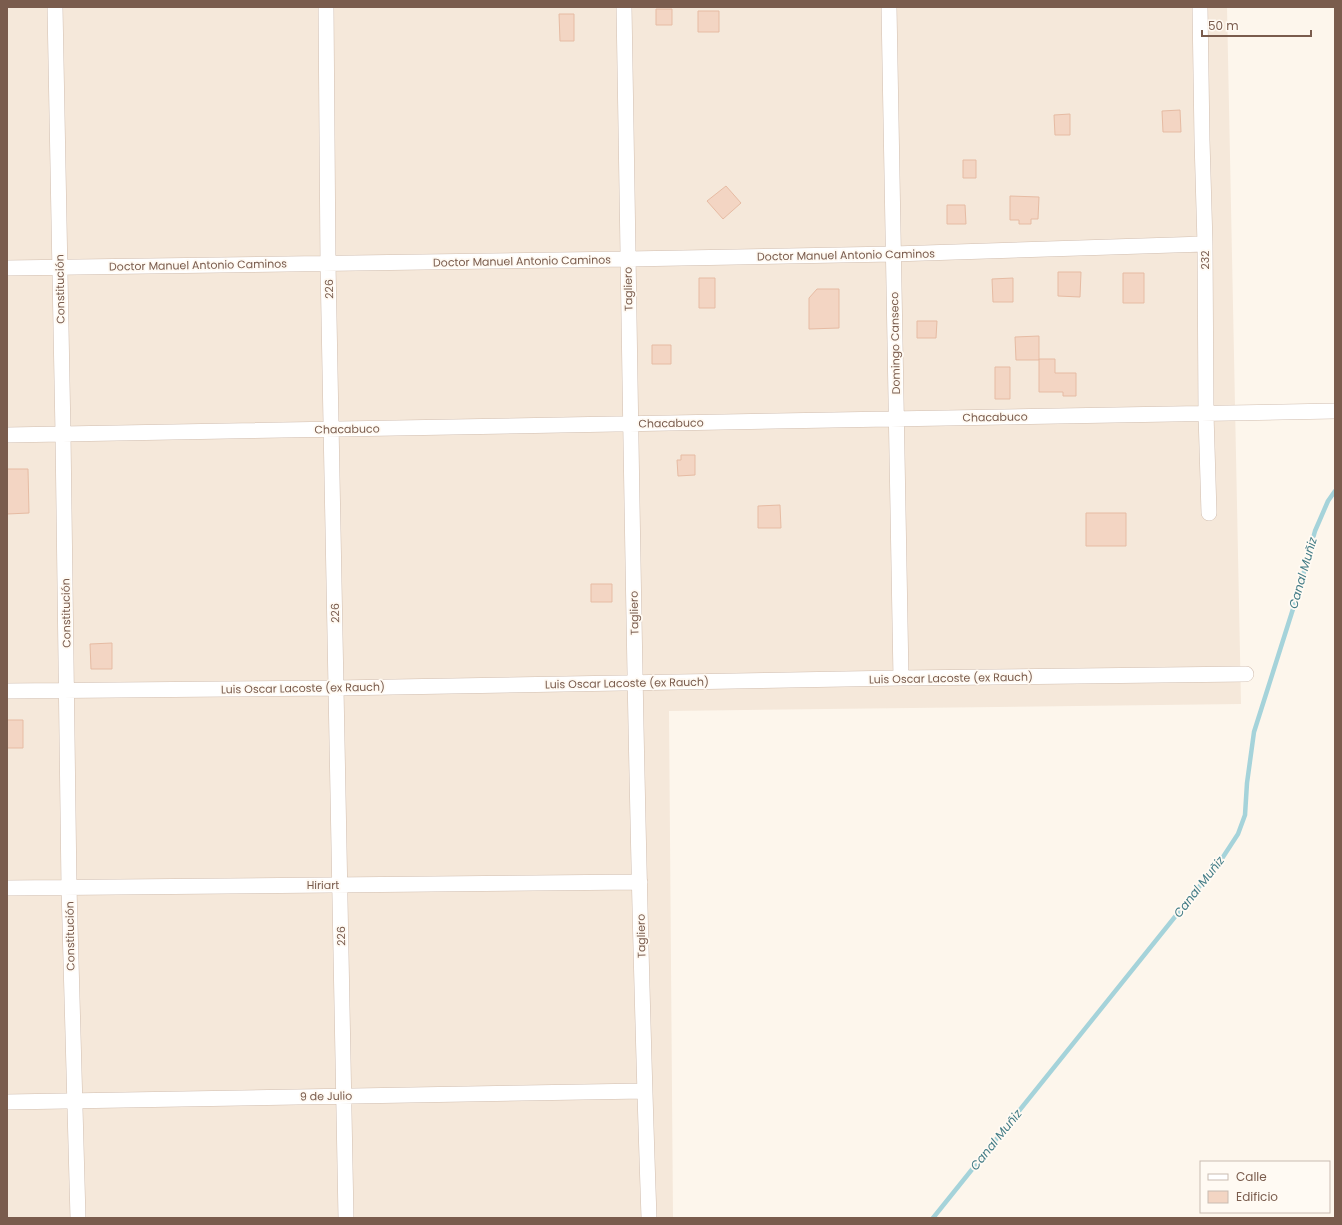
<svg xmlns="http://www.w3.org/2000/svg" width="1342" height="1225" font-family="Poppins,sans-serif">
	<rect width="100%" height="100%" fill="#fdf6ec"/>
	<path fill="#f5e8da" d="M7,7H1227L1241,704L669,711L673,1218H7Z"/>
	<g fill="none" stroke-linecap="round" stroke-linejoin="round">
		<path stroke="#a5d3da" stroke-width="4.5" d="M933,1218L1223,857L1238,834L1245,815L1247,783L1254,732L1299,590L1315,531L1328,501L1335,491"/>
	</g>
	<path fill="#f3d5c3" stroke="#e6bba3" d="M656,9H672V25H656Z
		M698,11H719V32H698Z
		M559,14H574V41H560Z
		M1180,110L1181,132H1163L1162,111Z
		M1070,114V135H1055L1054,115Z
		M963,160H976V178H963Z
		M726,186L741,203L723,219L707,201Z
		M1010,196L1039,197L1038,219H1031V224H1019V220H1010Z
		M947,205H965L966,224H947Z
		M1058,272H1081L1080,297L1058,296Z
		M1123,273H1144V303H1123Z
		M699,278H715V308H699Z
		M1013,278V302H993L992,279Z
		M817,289H839V328L809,329V298Z
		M917,321H937L936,338H917Z
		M1039,336V360H1016L1015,337Z
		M652,345H671V364H652Z
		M1039,359H1055V373H1076V396H1063V392H1039Z
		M995,367H1010V399H995Z
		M681,455H695V475L678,476L677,460H681Z
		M7,469H28L29,513L7,514Z
		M780,505L781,528H758V506Z
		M1086,513H1126V546H1086Z
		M591,584H612V602H591Z
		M112,643V669H91L90,644Z
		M7,720H23V748H7Z"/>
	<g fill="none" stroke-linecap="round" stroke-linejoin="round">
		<defs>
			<path id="street" d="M55,7L63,434L69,887L78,1218
				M326,7L328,264L346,1218
				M624,7C631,411 635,814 649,1218
				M889,7L901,678
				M1200,7L1202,140L1205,244L1206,414L1209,513
				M7,268L628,259L893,254L1205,244
				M7,435L1335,411
				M7,691L336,688L901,678L1246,674
				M7,888L640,882
				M7,1102L644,1091"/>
		</defs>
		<use href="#street" stroke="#d1beb0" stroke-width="16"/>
		<use href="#street" stroke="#fff" stroke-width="15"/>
	</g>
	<g text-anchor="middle" stroke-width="3.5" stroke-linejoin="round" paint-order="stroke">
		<g font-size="11" fill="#7a5c4d" stroke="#fffaf3">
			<text transform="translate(846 255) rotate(-1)" y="4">Doctor Manuel Antonio Caminos</text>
			<text transform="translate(1205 260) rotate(-90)" y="4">232</text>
			<text transform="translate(522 261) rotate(-1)" y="4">Doctor Manuel Antonio Caminos</text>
			<text transform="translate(198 265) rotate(-1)" y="4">Doctor Manuel Antonio Caminos</text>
			<text transform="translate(60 289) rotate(-91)" y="4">Constitución</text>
			<text transform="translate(329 289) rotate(-91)" y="4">226</text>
			<text transform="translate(628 289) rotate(-91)" y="4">Tagliero</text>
			<text transform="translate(895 343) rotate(-91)" y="4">Domingo Canseco</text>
			<text transform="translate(995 417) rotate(-1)" y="4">Chacabuco</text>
			<text transform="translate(671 423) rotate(-1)" y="4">Chacabuco</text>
			<text transform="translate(347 429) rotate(-1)" y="4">Chacabuco</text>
			<text transform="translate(66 613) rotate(-91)" y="4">Constitución</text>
			<text transform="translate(335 613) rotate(-91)" y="4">226</text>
			<text transform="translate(634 613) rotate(-91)" y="4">Tagliero</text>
			<text transform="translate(951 678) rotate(-1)" y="4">Luis Oscar Lacoste (ex Rauch)</text>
			<text transform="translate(627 683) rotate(-1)" y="4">Luis Oscar Lacoste (ex Rauch)</text>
			<text transform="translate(303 688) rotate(-1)" y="4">Luis Oscar Lacoste (ex Rauch)</text>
			<text x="323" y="889">Hiriart</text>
			<text transform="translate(70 936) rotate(-91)" y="4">Constitución</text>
			<text transform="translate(341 936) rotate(-91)" y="4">226</text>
			<text transform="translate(641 936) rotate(-91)" y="4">Tagliero</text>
			<text transform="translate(326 1096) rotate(-1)" y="4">9 de Julio</text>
		</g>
		<g font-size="12" font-style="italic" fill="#437c86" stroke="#fffaf3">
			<text transform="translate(1303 573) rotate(-74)" y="4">Canal Muñiz</text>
			<text transform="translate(1199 887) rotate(-52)" y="4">Canal Muñiz</text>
			<text transform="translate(996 1140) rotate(-51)" y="4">Canal Muñiz</text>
		</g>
	</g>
	<rect width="1342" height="1225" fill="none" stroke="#7a5c4d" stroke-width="16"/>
	<rect x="1200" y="1161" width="130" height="52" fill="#fffaf3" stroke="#cabbb1"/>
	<rect x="1208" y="1174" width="20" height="6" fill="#ffffff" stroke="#cabbb1"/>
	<text x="1236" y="1181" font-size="12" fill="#7a5c4d">Calle</text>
	<rect x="1208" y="1191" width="20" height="12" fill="#f3d5c3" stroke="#cabbb1"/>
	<text x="1236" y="1201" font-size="12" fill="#7a5c4d">Edificio</text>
	<path d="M1202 30v6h109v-6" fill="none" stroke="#7a5c4d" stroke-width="2"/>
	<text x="1208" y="30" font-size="12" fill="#7a5c4d" stroke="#fffaf3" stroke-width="3" paint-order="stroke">50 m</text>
</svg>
